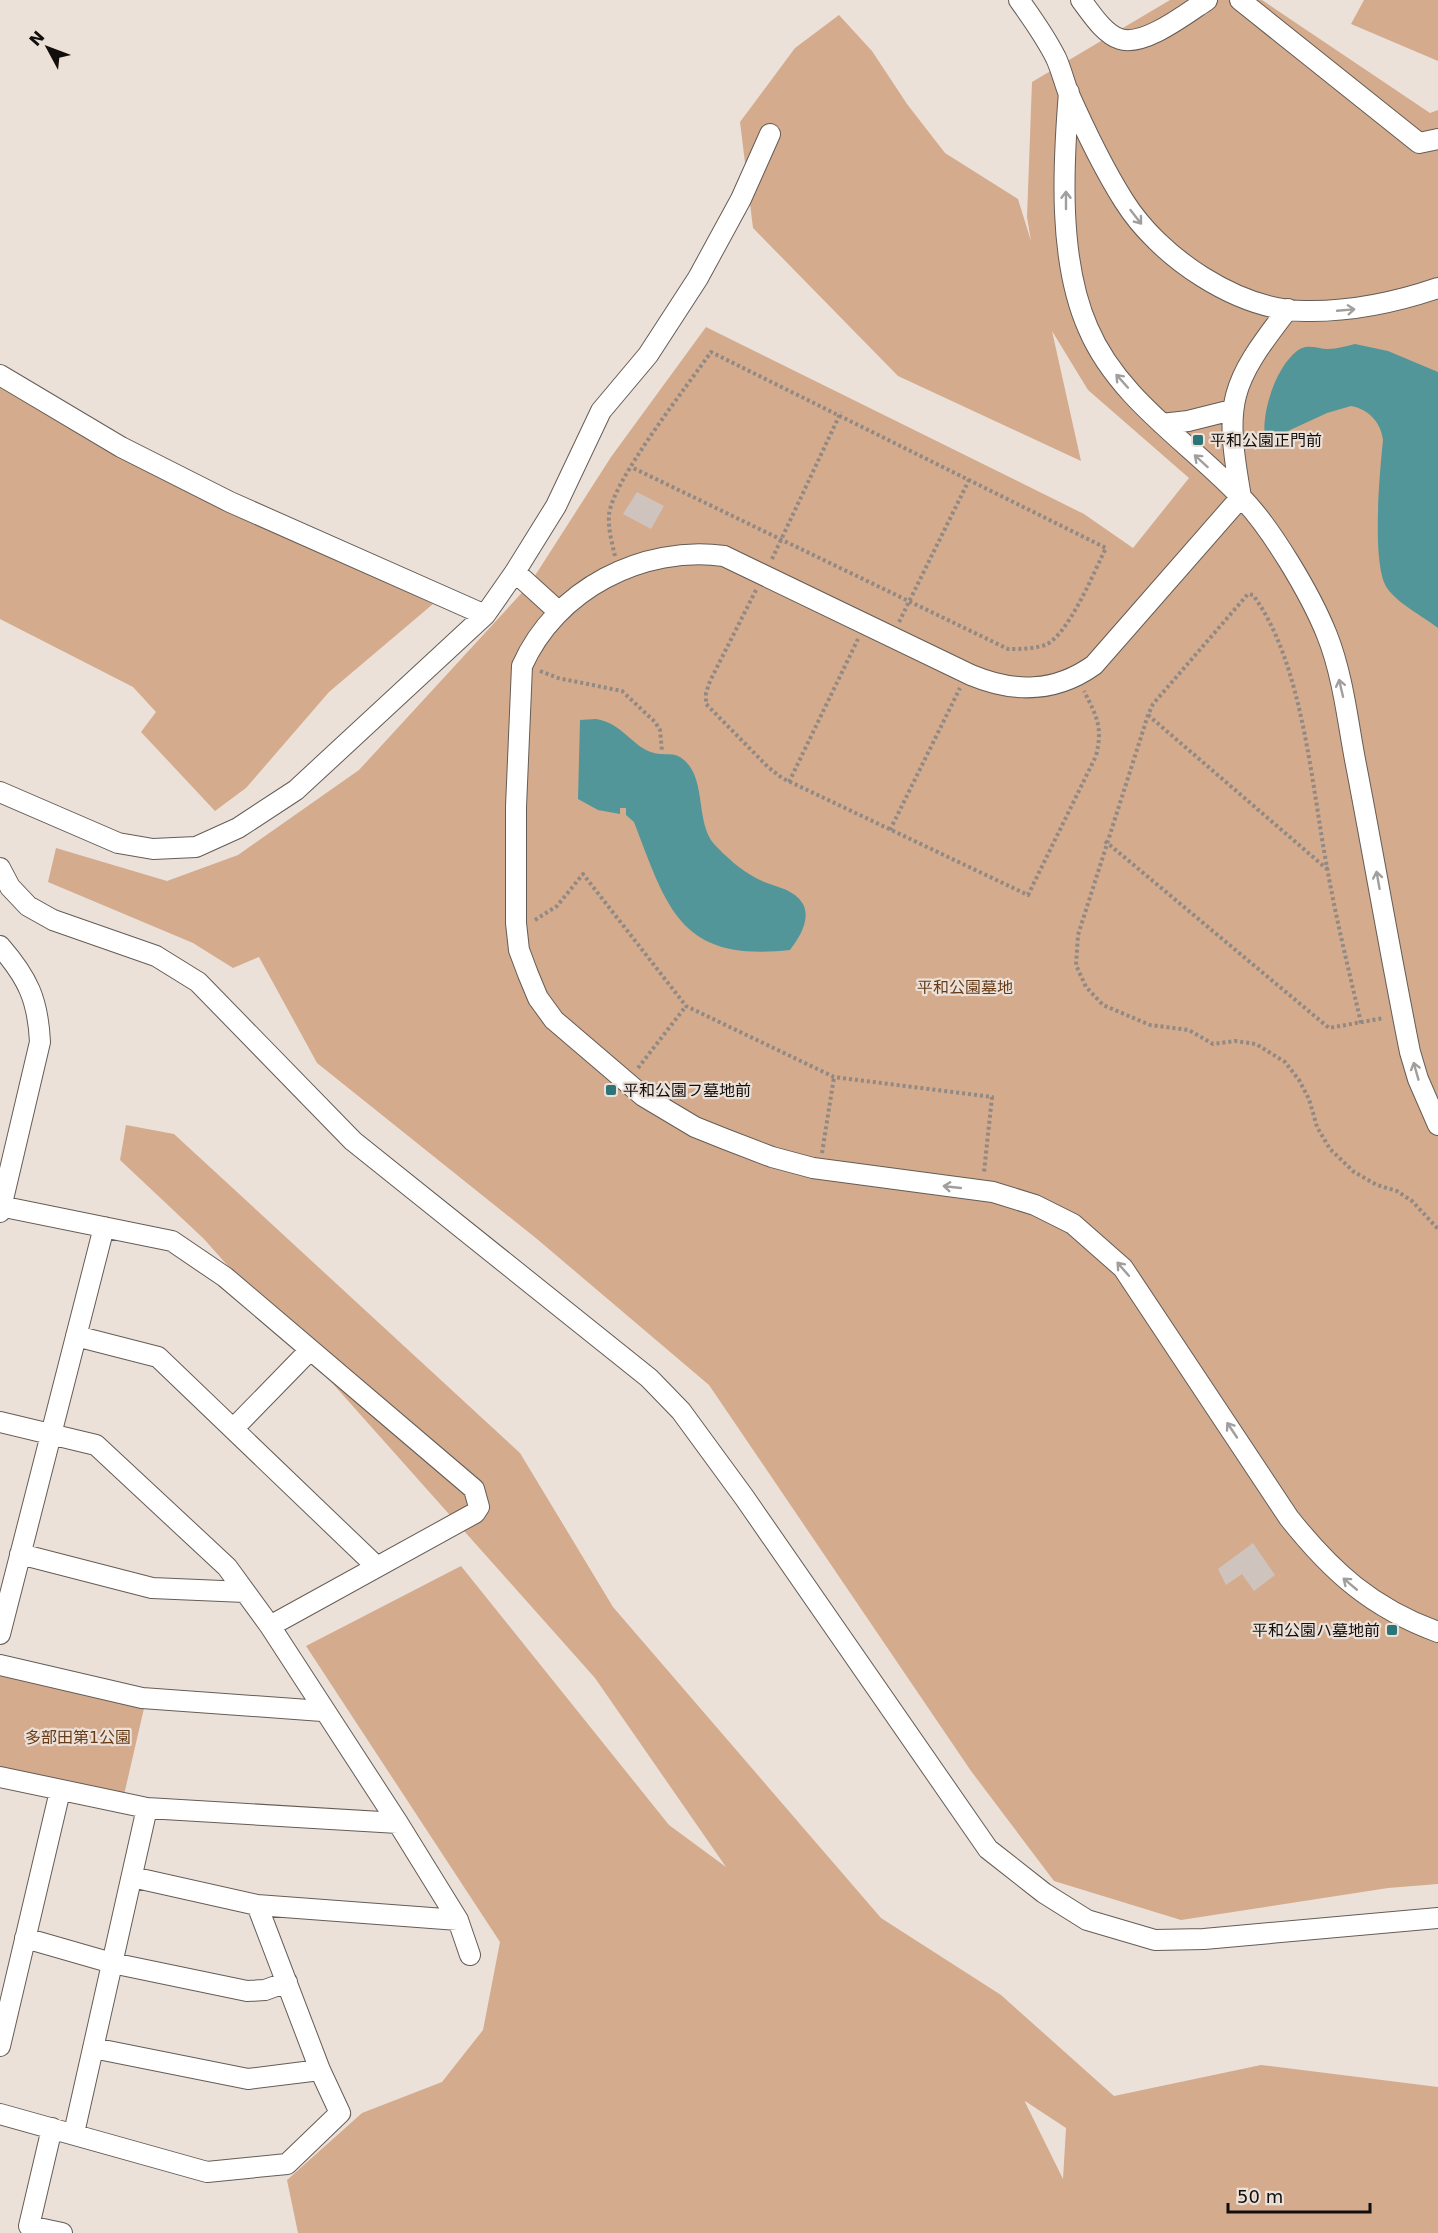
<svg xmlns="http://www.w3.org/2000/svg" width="1438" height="2233" font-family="'DejaVu Sans','Noto Sans JP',sans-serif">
	<rect width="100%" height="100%" fill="#ece1d9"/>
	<path fill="#d4ab8d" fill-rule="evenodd" d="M1170,0H1262L1430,113L1438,110V1884L1388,1888L1181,1920L1054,1881L971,1771L709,1385L537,1239L317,1063L259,957L233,968L193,943L48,882L56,848L167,881L238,855L359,770L529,585L611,457L706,327L1084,514L1133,548L1189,478L1088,390L1052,331L1081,461L898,376L753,228L740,122L795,48L839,15L872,51L907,104L945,153L1018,199L1031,241L1027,217L1032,82Z
		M1364,0H1438V61L1351,24Z
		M0,381L110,449L433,604L329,692L246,788L215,811L141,732L156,712L133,687L0,619Z
		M126,1125L174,1134L520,1453L613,1607L881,1918L1001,1995L1114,2096L1261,2065L1438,2087V2233H298L287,2180L362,2113L442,2082L483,2030L500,1942L306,1646L461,1566L669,1825L726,1867L595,1678L204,1239L120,1160ZM1025,2101L1066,2128L1063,2179L1025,2102Z
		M0,1673L145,1704L124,1795L0,1767Z"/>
	<path fill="#539699" d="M1355,344L1388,351L1438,372V628C1423,616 1398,604 1387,588C1371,564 1380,470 1383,440C1381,422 1368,409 1351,406L1327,413L1288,431L1276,441L1270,442L1265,437C1261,412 1277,363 1300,349C1309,344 1318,349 1328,349C1337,349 1346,346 1355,344Z
		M596,719C623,723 633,748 654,753C666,756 674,751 684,760C707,780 695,821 714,844C726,857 741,870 756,878C772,887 793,887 803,904C811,920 799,938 790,950C681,962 668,911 634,822L626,815V808H620V814L598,810L578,799L580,720Z"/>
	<path fill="#cec4bd" d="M637,492L664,506L651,529L623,514Z
		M1253,1543L1275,1575L1254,1591L1242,1574L1226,1585L1218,1569Z"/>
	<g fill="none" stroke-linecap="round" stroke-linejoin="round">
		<defs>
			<path id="minor" d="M1019,0C1032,18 1046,38 1056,58C1061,69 1064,81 1068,92C1084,128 1103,168 1124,201C1159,257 1237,310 1305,311C1352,312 1394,303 1438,288
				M1081,0C1091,13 1104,34 1120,39C1144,47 1187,13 1207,0
				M1240,0L1419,143L1438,139
				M1069,92C1063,166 1058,260 1088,328C1118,399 1189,442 1240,496C1271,527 1311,595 1327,635C1344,678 1348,726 1357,770C1375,864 1391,958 1410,1052L1418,1079L1438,1125
				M0,375L121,447L230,502L485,615
				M1162,424L1188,421L1232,410
				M1241,497L1094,665C1055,693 1014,693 971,675L724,556C643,545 556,589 522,666L516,807V923L519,950L528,974L538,998L554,1020L643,1096L695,1127L725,1139L772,1157L813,1168L993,1192L1035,1205L1073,1224L1123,1268L1289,1518C1332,1572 1372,1608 1438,1632
				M1241,497C1224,401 1229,385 1288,309
				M515,572L559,612
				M0,792L118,843L153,849L196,847L238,828L296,790L485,615L515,572L556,506L601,411L648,355L698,278L741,199L770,134
				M0,868L10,887L28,906L53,920L156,956L198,982L353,1141L649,1378L681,1411L744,1497L988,1849L1044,1893L1087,1920L1155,1940L1204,1939L1438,1918
				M0,946C28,978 38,1000 40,1042L0,1212
				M0,1206L172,1241L225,1277L474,1489L479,1507L475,1513L270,1626
				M76,1336L158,1357L377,1567
				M0,1422L96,1445L227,1567L270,1626L398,1823L458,1920L470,1955
				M233,1429L310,1350
				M20,1554L152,1588L245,1592
				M0,1634L104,1227
				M0,1665L142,1698L322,1711
				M0,1777L147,1808L398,1823
				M132,1877L257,1905L458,1920
				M25,1938L112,1963L247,1991L265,1990L287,1982
				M0,2046L60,1791
				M93,2048L248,2079L320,2070
				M0,2114L207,2172L287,2164L340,2113L320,2070L257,1905
				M52,2128L29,2226L62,2233
				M74,2133L147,1808"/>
		</defs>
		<use href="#minor" stroke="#655c55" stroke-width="22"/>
		<path stroke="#918984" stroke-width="4" stroke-dasharray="3 3" stroke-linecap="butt" d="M615,556C612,543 608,529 609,515C612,481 688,385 711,352L1106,548C1094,571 1069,635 1045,645C1033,649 1019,649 1008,649L631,467
			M772,559L841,412
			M756,590L710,681L706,693V704L768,767L782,778L1028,895L1096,756C1103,727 1097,717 1084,691
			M899,622L969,480
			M540,671L558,678L622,691L655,722L660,730L662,751
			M1148,715L1327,869
			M789,782L858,639
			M890,830L960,688
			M1105,841L1329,1028L1384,1018
			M535,920L557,906L583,874L686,1006L834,1077L992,1097L984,1172
			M1361,1023C1349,971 1336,919 1327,867C1311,783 1303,663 1253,595L1248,594L1153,704L1148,715L1078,935L1076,965L1086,987L1103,1005L1150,1025L1189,1030L1213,1044L1235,1041L1256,1044L1285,1062L1299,1080L1309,1099L1317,1127L1330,1149L1354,1172L1377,1185L1397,1191L1412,1201L1438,1229
			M638,1068L686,1006
			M822,1153L834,1077"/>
		<use href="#minor" stroke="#fff" stroke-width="20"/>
	</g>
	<defs><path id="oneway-shaft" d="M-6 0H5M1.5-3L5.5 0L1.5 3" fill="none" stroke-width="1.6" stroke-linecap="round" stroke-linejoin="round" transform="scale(1.5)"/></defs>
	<g stroke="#a09f9e">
		<use href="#oneway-shaft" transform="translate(1066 200) rotate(-90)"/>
		<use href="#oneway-shaft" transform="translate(1136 217) rotate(52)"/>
		<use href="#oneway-shaft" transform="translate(1346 310) rotate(-5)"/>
		<use href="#oneway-shaft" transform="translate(1122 381) rotate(-132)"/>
		<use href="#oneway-shaft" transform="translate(1201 461) rotate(-138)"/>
		<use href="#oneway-shaft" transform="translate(1341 688) rotate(-103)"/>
		<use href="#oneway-shaft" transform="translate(1378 880) rotate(-100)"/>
		<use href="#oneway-shaft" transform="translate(1416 1071) rotate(-106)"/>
		<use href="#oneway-shaft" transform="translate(952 1187) rotate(-174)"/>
		<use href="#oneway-shaft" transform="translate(1123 1269) rotate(-131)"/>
		<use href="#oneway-shaft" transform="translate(1232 1430) rotate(-124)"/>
		<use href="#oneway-shaft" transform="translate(1350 1584) rotate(-140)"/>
	</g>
	<g fill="#2b7579" stroke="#ece1d9" stroke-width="2">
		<rect x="1192" y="434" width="12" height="12" rx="3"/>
		<rect x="605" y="1084" width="12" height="12" rx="3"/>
		<rect x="1386" y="1624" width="12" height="12" rx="3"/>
	</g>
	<g text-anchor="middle" stroke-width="4.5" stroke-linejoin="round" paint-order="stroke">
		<g font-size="16" fill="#120e0c" stroke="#ece1d9" text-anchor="start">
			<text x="1210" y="446">平和公園正門前</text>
			<text x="623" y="1096">平和公園フ墓地前</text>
			<text x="1380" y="1636" text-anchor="end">平和公園ハ墓地前</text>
		</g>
		<g font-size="16" fill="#663b16" stroke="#ece1d9">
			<text x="965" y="993">平和公園墓地</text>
			<text x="78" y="1743">多部田第1公園</text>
		</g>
	</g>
	<g transform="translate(48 48) rotate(311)" stroke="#ece1d9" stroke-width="4.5" paint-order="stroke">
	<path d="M0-4.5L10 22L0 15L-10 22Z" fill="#120e0c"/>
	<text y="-9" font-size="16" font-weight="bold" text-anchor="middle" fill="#120e0c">N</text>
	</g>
	<path d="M1228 2203v9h142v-9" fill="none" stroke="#120e0c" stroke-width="3"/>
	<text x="1237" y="2203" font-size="18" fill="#120e0c" stroke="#ece1d9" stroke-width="4.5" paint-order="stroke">50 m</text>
</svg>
